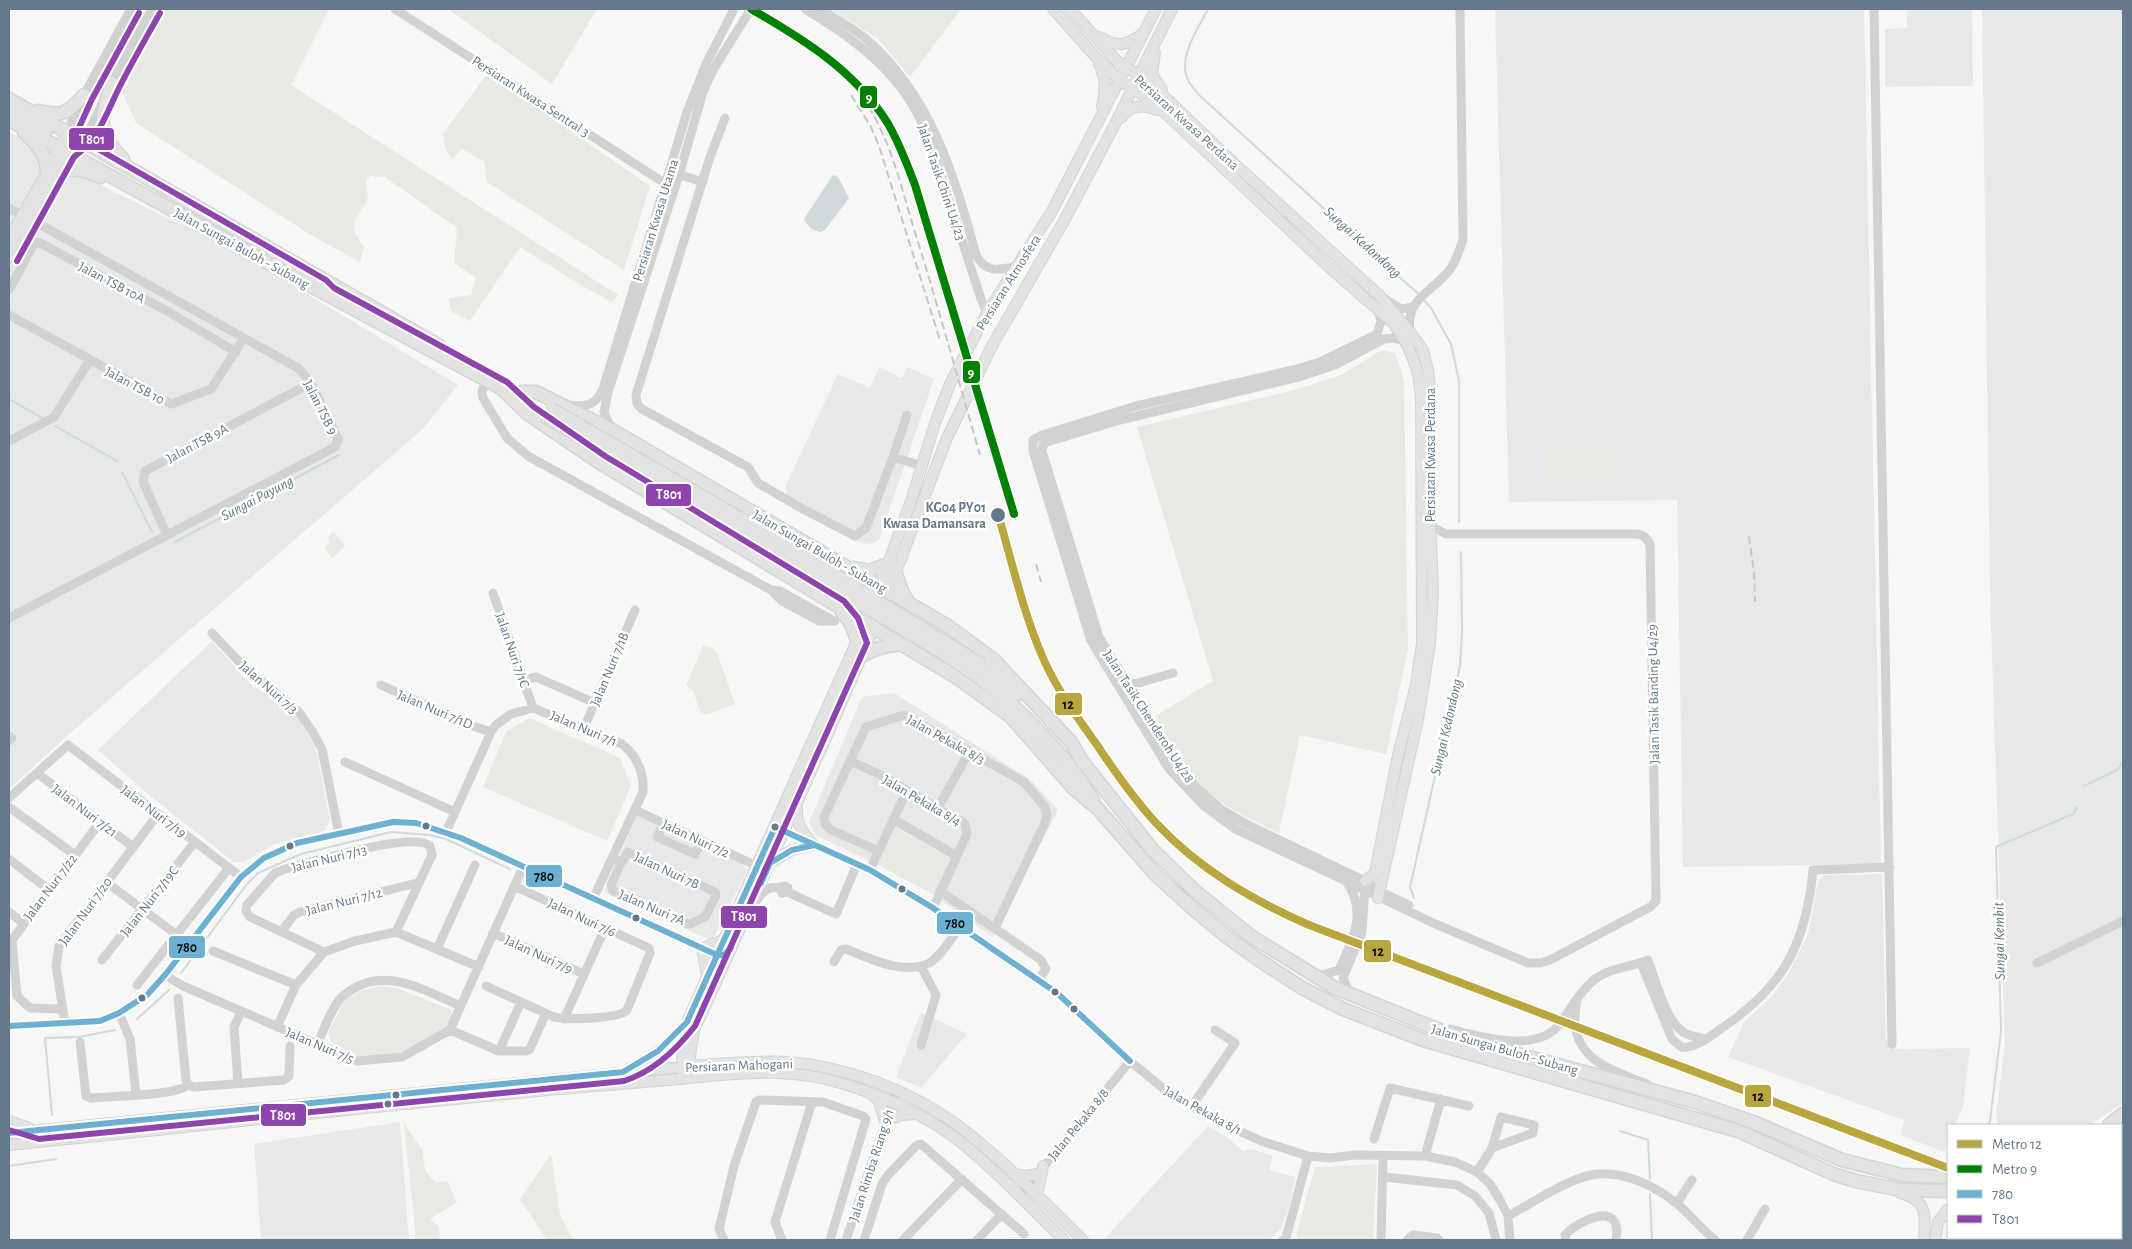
<svg xmlns="http://www.w3.org/2000/svg" width="2132" height="1249" font-family="'Alegreya Sans',sans-serif">
	<rect width="100%" height="100%" fill="#f7f7f5"/>
	<path fill="#e7e9e8" d="M1495,9H1864L1881,862L1878,864L1683,867L1677,500L1509,502Z
		M1907,9H1972L1973,86L1885,87V29L1907,28Z
		M1982,9H2123V1103L2090,1125H1998L1996,1116L2005,1045L1990,597Z
		M9,131L108,189L238,252L458,385L422,430L75,729L9,789Z
		M879,367L902,378L907,367L934,379L879,540L871,544L862,543L788,502L786,485L838,374L870,388Z
		M212,641L249,683L280,703L298,718L313,743L317,753L330,821L324,831L274,844L244,862H234L149,795L98,750Z
		M894,693L1031,780L1058,810L993,937L929,892L948,856L900,830L880,866L815,835L809,822L862,697Z
		M637,816L743,862L747,871L712,941L604,892Z
		M1882,874L1886,1040L1892,1048L1901,1049L1970,1048L1963,1107L1955,1125H1948V1142L1944,1152L1901,1135L1904,1120L1728,1057L1744,1022L1771,997L1787,976L1808,934L1818,882L1824,875Z
		M921,1012L967,1034L921,1088L896,1077Z
		M400,1122L409,1240H261L254,1144Z
		M1208,1126L1230,1139L1243,1151L1252,1149L1273,1156L1269,1170L1296,1177L1288,1210L1281,1228L1269,1240H1107L1105,1238Z"/>
	<path fill="#e6eae3" d="M162,9H329L291,85L618,295L612,302L584,287L520,247L470,321L452,312L448,298L471,295L476,278L454,263L457,228L385,177L370,176L366,181L368,198L354,222L355,233L364,248L360,262L311,235L136,123L122,92Z
		M448,9H597L552,84Z
		M831,9H961L910,77L878,39Z
		M487,74L650,186L624,270L487,182L484,161L462,149L452,159L445,149L443,134Z
		M1382,350L1395,353L1400,366L1404,383L1408,649L1386,754L1300,735L1279,833C1256,822 1232,811 1211,795C1186,775 1171,743 1155,716L1213,681L1137,427L1295,390L1341,375Z
		M1612,445L1613,482L1548,483V446Z
		M334,532L345,546L333,558L324,548L330,542L327,538Z
		M703,646L713,648L717,653L735,704L706,715L701,713L693,691L686,685Z
		M529,718L620,758L631,786L607,841L483,787L506,732Z
		M899,830L949,856L929,892L880,866Z
		M380,986L397,988L451,1010L452,1018L443,1031L394,1055L358,1056L331,1042L328,1033L344,1001L360,991Z
		M404,1123L423,1151L425,1171L436,1183L447,1181L457,1202L430,1219L439,1227L440,1240H416Z
		M551,1154L560,1215L574,1240H547L520,1199Z
		M1377,1164L1373,1240H1300L1296,1236L1315,1167Z"/>
	<path fill="#d0d9dc" d="M833,175L838,177L849,198L825,230L821,232C813,231 808,227 804,219Z"/>
	<g fill="none" stroke-linecap="round" stroke-linejoin="round">
		<path stroke="#d0d9dc" stroke-width="2" d="M1208,9C1198,29 1176,59 1189,82C1192,87 1196,91 1199,95L1342,225L1375,253L1386,266L1420,295
			M1423,299L1431,308L1451,344L1459,381V522
			M9,399L44,419
			M55,426L117,461
			M122,472L152,532
			M175,542L339,455
			M2084,786L2117,770L2123,762
			M1414,898L1410,887L1460,666L1462,632L1461,552
			M181,973L247,884L258,873L301,854L391,832L430,835L446,839L510,869
			M137,1019L169,990
			M52,1115L45,1038L79,1037L115,1030
			M1988,1125L1990,1121L2001,1031L1996,847L2073,814L2077,807
			M1620,1131L1648,1140L1650,1179
			M9,1166L56,1159
			M1650,1194L1652,1240
			M1969,1240L1970,1238"/>
		<defs>
			<path id="major" d="M1053,9L1094,55L1120,81L1134,88L1165,113L1330,268L1393,323L1405,341L1411,354L1418,373L1421,396L1422,643L1416,685L1398,755L1375,873L1365,881
				M1070,9L1117,61L1145,79L1171,103L1237,166L1380,296L1410,332L1423,350L1428,370L1431,397L1430,520L1433,592L1430,644L1418,719L1378,898
				M1099,37C1120,48 1125,46 1144,33
				M1155,53L1152,74L1162,90
				M1099,64C1106,79 1106,90 1102,106
				M1122,117C1132,104 1143,105 1157,110
				M9,239L47,172L67,132
				M9,257L67,151L82,140
				M878,591L912,498L935,423L950,384L987,313L1052,211L1156,9
				M886,598L947,438L993,344L1064,221L1113,128L1172,9
				M797,808C796,825 803,833 814,845
				M770,863L792,850L814,845
				M707,976L702,948L725,939
				M629,1069C652,1058 669,1045 685,1025
				M692,1078L690,1056L694,1031L827,736L877,621
				M684,1079L682,1056L687,1022L868,616
				M872,1094L879,1102L885,1121L902,1115L915,1114
				M9,1121L29,1128
				M9,1133L712,1064C747,1062 783,1059 818,1066C872,1076 926,1099 969,1134C1009,1166 1046,1204 1083,1240
				M9,1145C204,1126 398,1103 594,1086C625,1084 657,1081 688,1078C743,1073 790,1067 844,1084C886,1097 928,1116 963,1144C999,1173 1031,1208 1064,1240
				M1014,1174L1026,1176L1037,1174
				M1900,1193C1929,1201 1925,1215 1924,1240
				M1037,1196L1043,1166
				M1935,1240L1938,1222L1948,1209"/>
			<path id="highway" d="M112,83C102,118 94,131 123,159
				M9,99L438,345
				M9,109L46,130
				M39,111C63,117 68,113 84,95
				M9,120L281,270L486,380L502,389L528,414L600,463L956,677L1011,717L1074,789L1098,809L1155,874L1193,909L1227,937L1259,960L1302,988L1343,1009L1423,1040L1738,1131L1836,1175L1856,1181L1901,1190L1948,1191
				M24,132C36,144 47,154 47,172
				M53,176C70,166 83,169 100,177
				M522,392H536L612,430L948,626L993,659L1071,742L1082,761L1152,849L1195,891L1252,937L1335,988L1462,1039L1695,1102L1753,1122L1842,1160L1902,1175L1948,1177
				M854,568L869,571L888,564
				M896,574L903,594L908,601
				M842,612L850,622L858,642
				M862,656C875,648 887,645 903,644
				M982,665L1016,695
				M976,675C1021,710 1063,750 1093,800
				M2109,1125L2123,1114
				M2121,1134L2123,1132"/>
		</defs>
		<use href="#major" stroke="#d2d4d4" stroke-width="12"/>
		<use href="#highway" stroke="#d4d5d5" stroke-width="15"/>
		<path stroke="#d1d2d2" stroke-width="9" d="M395,9L666,184
			M805,9C837,29 867,48 892,77C923,111 935,154 948,197C959,231 970,265 981,299L987,313
			M820,9C835,18 851,27 865,38C931,95 954,174 976,255C986,274 999,270 1019,266
			M1874,9L1892,1044
			M109,88L152,9
			M725,118L710,157L636,395L637,404L642,409L748,467L758,483L801,508L855,536L866,528L893,457L922,466
			M67,132L84,95L131,9
			M82,140L89,131L103,102
			M674,173L703,182
			M9,208L22,215
			M9,290L35,242L40,243L167,311L236,352
			M1385,299L1401,309L1413,307
			M9,315L171,404L211,389L244,338
			M1410,332C1405,297 1433,293 1451,268C1457,259 1460,249 1463,239L1460,9
			M486,380L482,392L483,398L507,438L528,456L771,590L782,601L819,621H835
			M567,405C585,407 595,407 603,389L687,112L706,64L734,9
			M612,430L604,412L608,392L679,175L703,92L714,68L751,9
			M1033,440V451L1091,641L1169,769L1203,805L1237,830L1346,881C1368,912 1353,940 1339,970L1323,975L1314,974
			M1033,440L1042,435L1136,406L1297,369L1320,362L1377,334L1381,321L1378,310
			M9,441L54,417L90,360
			M1043,445L1042,451L1099,637L1177,764L1196,787L1222,810L1246,824L1365,881L1381,892L1409,905
			M1043,445L1047,442L1120,420L1299,377L1335,365L1384,339L1393,338L1405,341
			M893,457L907,415
			M167,535L143,482L145,471L311,383
			M771,590L780,591L832,620
			M493,593L533,708
			M9,618L335,447L338,439L311,383L298,368L30,219
			M212,633L242,665L299,712L312,731L322,749L339,834
			M1124,679L1135,684L1173,673
			M523,680L536,677L595,703
			M381,685L473,726L491,732
			M584,728L635,610
			M9,736L12,738L9,741
			M850,761L879,774L965,824L967,834L933,908
			M345,762L455,812
			M37,773L133,847
			M9,798L68,745L241,877
			M9,807L75,855
			M938,808L969,752
			M635,810L757,866
			M893,819L957,856
			M664,823L657,837L695,854L702,841
			M775,827L870,870L933,908L1057,993L1130,1061L1170,1094L1239,1131L1261,1141L1308,1156L1330,1158L1356,1155L1425,1156L1455,1162L1477,1172L1490,1184L1500,1200L1508,1216L1510,1240
			M446,832L491,732L496,725L511,714L533,708L622,744C637,756 644,773 643,792L593,899
			M879,851L831,830L825,824L824,817L866,727L904,715L1024,782L1045,807L1047,816L1044,825L995,928
			M613,858L621,863L611,885L613,891L685,923L690,924L705,917L716,895L715,892L628,852L621,863
			M9,859L48,889
			M870,870L907,790
			M1346,881L1433,923L1528,963H1540L1550,960L1650,907L1656,901L1650,545C1647,538 1644,535 1637,534H1446L1434,528L1430,520
			M106,882L177,935
			M940,891L1041,960L1046,969L1039,979
			M787,892L788,888L785,886L780,887L782,893L787,892L836,914L857,864
			M753,905C760,896 767,883 780,889
			M9,912L23,923
			M281,932L294,915L300,912L417,883
			M493,933L584,974
			M437,949L475,865
			M213,951L296,985
			M324,952L250,917L246,911L247,905L275,873L285,869C311,862 412,831 430,846L432,855L396,932
			M102,960L195,842
			M834,962L841,950L846,949C868,958 907,977 931,962C943,953 952,938 960,926
			M1641,963L1672,1039L1681,1047C1696,1049 1710,1036 1722,1028C1784,986 1806,944 1813,870L1890,867
			M2037,963L2123,921
			M921,966L936,995L921,1045
			M165,975L183,986L357,1061L402,1057L450,1030L523,867
			M137,985L229,868
			M486,986L554,1017C567,1020 619,1019 627,1010L650,953L649,948L514,886
			M1352,993L1348,990L1343,978L1362,932L1365,886
			M178,998L186,1080L188,1085
			M1577,1000C1565,1056 1605,1068 1647,1084
			M62,1009L30,1008L17,996L12,940L100,822
			M119,1013L130,1039L136,1094
			M564,1019L605,928
			M65,1023L56,966L59,946L158,814
			M9,1026L100,1021L119,1013L147,995L165,975L241,877L264,858L297,843L393,822L416,823L461,838L717,955H724
			M277,1027L296,985L324,952L355,941L396,932L479,967
			M1449,1029C1480,1036 1535,1054 1559,1025C1570,1010 1579,992 1594,980C1609,968 1631,967 1648,960C1656,981 1665,1019 1683,1032C1689,1036 1698,1037 1705,1039
			M450,1030L499,1051H526L530,1049L546,1013
			M80,1042L86,1096L91,1098C111,1096 175,1096 188,1085L194,1087L284,1080L289,1076L290,1046
			M317,1045C323,1032 332,1006 342,997C381,962 422,990 461,1006
			M499,1051L521,1002
			M238,1083L234,1027L241,1012
			M1192,1106L1235,1043L1215,1030
			M1374,1139L1390,1088L1469,1106
			M1425,1156L1441,1099
			M1477,1172L1492,1148L1501,1117L1534,1125L1533,1133L1492,1148
			M1384,1177L1457,1185L1475,1196L1489,1213L1496,1240
			M2121,1190H2123
			M1019,1197L1130,1061
			M1677,1203L1692,1180
			M1508,1216C1529,1205 1568,1179 1591,1175C1620,1169 1654,1185 1676,1203C1690,1214 1701,1229 1715,1240
			M2084,1238V1240
			M724,1240L719,1229L734,1166L756,1102L759,1100L823,1102L863,1116L866,1119L830,1240
			M782,1240L775,1222L812,1102
			M846,1240L896,1090
			M864,1240L882,1184L888,1175L917,1145L921,1144L1024,1234
			M903,1240L962,1179
			M977,1240L1002,1214
			M1283,1240L1286,1238L1308,1156
			M1381,1240L1383,1156
			M1407,1240L1413,1235L1437,1238L1439,1240
			M1566,1240L1565,1235C1573,1226 1604,1207 1614,1221C1618,1226 1617,1234 1616,1240
			M1747,1240L1765,1209"/>
		<use href="#major" stroke="#e3e3e3" stroke-width="10"/>
		<use href="#highway" stroke="#e3e3e3" stroke-width="12"/>
		<path stroke="#c6c7c9" stroke-width="2" stroke-dasharray="8 4" stroke-linecap="butt" d="M808,49C832,65 853,82 868,106C891,142 901,186 913,226C937,302 958,379 980,455
			M851,95L871,127L879,146L940,340
			M1749,536L1754,572L1755,602
			M1036,564L1041,582
			M1350,936L1406,963"/>
		<defs>
			<path id="highway-bridge" d="M551,409L774,538L982,665
				M544,415L945,654L976,675"/>
		</defs>
		<use href="#highway-bridge" stroke="#d4d5d5" stroke-width="15" stroke-linecap="butt"/>
		<use href="#highway-bridge" stroke="#e3e3e3" stroke-width="12"/>
		<defs>
			<path id="bus-1" d="M761,883L770,863L792,850L814,845
				M9,1026L100,1021L119,1013L147,995L165,975L241,877L264,858L297,843L393,822L416,823L461,838L717,955H724L731,948
				M9,1133L623,1072L658,1051L687,1022L775,827L870,870L933,908L1057,993L1130,1061"/>
			<path id="bus-2" d="M17,261L74,157C100,137 105,116 119,88C132,62 146,38 160,13
				M9,1130L39,1139L624,1081C652,1072 677,1049 695,1026L867,643L858,618L844,601L605,456L534,407L507,382L334,288L326,280L91,145L77,132L92,99L139,13"/>
		</defs>
		<use href="#bus-1" stroke="#fff" stroke-width="10"/>
		<use href="#bus-2" stroke="#fff" stroke-width="10"/>
		<use href="#bus-1" stroke="#6db1d2" stroke-width="6"/>
		<use href="#bus-2" stroke="#8e44ad" stroke-width="6"/>
		<defs>
			<path id="metro-1" d="M998,514C1012,562 1023,612 1043,658C1057,690 1077,717 1097,745C1115,772 1134,799 1156,823C1199,869 1252,900 1309,925L1948,1168"/>
			<path id="metro-2" d="M751,9C803,39 854,70 887,122C899,142 907,164 915,185L1014,514"/>
		</defs>
		<use href="#metro-1" stroke="#fff" stroke-width="11"/>
		<use href="#metro-2" stroke="#fff" stroke-width="11"/>
		<use href="#metro-1" stroke="#b9a63e" stroke-width="8"/>
		<use href="#metro-2" stroke="#008000" stroke-width="8"/>
	</g>
	<g fill="#647889" stroke="#fff" stroke-width="2">
		<circle cx="998" cy="515" r="8"/>
		<circle cx="426" cy="826" r="4.5"/>
		<circle cx="775" cy="827" r="4.5"/>
		<circle cx="290" cy="846" r="4.5"/>
		<circle cx="902" cy="889" r="4.5"/>
		<circle cx="636" cy="918" r="4.5"/>
		<circle cx="1055" cy="992" r="4.5"/>
		<circle cx="142" cy="998" r="4.5"/>
		<circle cx="1074" cy="1009" r="4.5"/>
		<circle cx="396" cy="1095" r="4.5"/>
		<circle cx="388" cy="1104" r="4.5"/>
	</g>
	<g text-anchor="middle" stroke-width="5" stroke-linejoin="round" paint-order="stroke">
		<g font-size="14" fill="#647889" stroke="#fff">
			<text transform="translate(531 96) rotate(33)" y="5">Persiaran Kwasa Sentral 3</text>
			<text transform="translate(1187 122) rotate(42)" y="5">Persiaran Kwasa Perdana</text>
			<text transform="translate(942 182) rotate(71)" y="5">Jalan Tasik Chini U4/23</text>
			<text transform="translate(655 220) rotate(-73)" y="5">Persiaran Kwasa Utama</text>
			<text transform="translate(242 248) rotate(29)" y="5">Jalan Sungai Buloh - Subang</text>
			<text transform="translate(112 282) rotate(28)" y="5">Jalan TSB 10A</text>
			<text transform="translate(1008 282) rotate(-58)" y="5">Persiaran Atmosfera</text>
			<text transform="translate(135 385) rotate(28)" y="5">Jalan TSB 10</text>
			<text transform="translate(321 407) rotate(63)" y="5">Jalan TSB 9</text>
			<text transform="translate(197 443) rotate(-28)" y="5">Jalan TSB 9A</text>
			<text transform="translate(1430 455) rotate(-90)" y="5">Persiaran Kwasa Perdana</text>
			<text transform="translate(820 551) rotate(30)" y="5">Jalan Sungai Buloh - Subang</text>
			<text transform="translate(513 650) rotate(71)" y="5">Jalan Nuri 7/1C</text>
			<text transform="translate(609 669) rotate(-67)" y="5">Jalan Nuri 7/1B</text>
			<text transform="translate(269 687) rotate(41)" y="5">Jalan Nuri 7/3</text>
			<text transform="translate(1653 694) rotate(-91)" y="5">Jalan Tasik Banding U4/29</text>
			<text transform="translate(435 709) rotate(23)" y="5">Jalan Nuri 7/1D</text>
			<text transform="translate(1149 716) rotate(57)" y="5">Jalan Tasik Chenderoh U4/28</text>
			<text transform="translate(584 728) rotate(23)" y="5">Jalan Nuri 7/1</text>
			<text transform="translate(946 739) rotate(29)" y="5">Jalan Pekaka 8/3</text>
			<text transform="translate(922 800) rotate(30)" y="5">Jalan Pekaka 8/4</text>
			<text transform="translate(85 810) rotate(37)" y="5">Jalan Nuri 7/21</text>
			<text transform="translate(154 811) rotate(37)" y="5">Jalan Nuri 7/19</text>
			<text transform="translate(696 838) rotate(25)" y="5">Jalan Nuri 7/2</text>
			<text transform="translate(329 858) rotate(-14)" y="5">Jalan Nuri 7/13</text>
			<text transform="translate(667 870) rotate(25)" y="5">Jalan Nuri 7B</text>
			<text transform="translate(50 887) rotate(-53)" y="5">Jalan Nuri 7/22</text>
			<text transform="translate(149 901) rotate(-52)" y="5">Jalan Nuri 7/19C</text>
			<text transform="translate(344 901) rotate(-14)" y="5">Jalan Nuri 7/12</text>
			<text transform="translate(652 907) rotate(23)" y="5">Jalan Nuri 7A</text>
			<text transform="translate(85 911) rotate(-54)" y="5">Jalan Nuri 7/20</text>
			<text transform="translate(582 917) rotate(25)" y="5">Jalan Nuri 7/6</text>
			<text transform="translate(539 954) rotate(25)" y="5">Jalan Nuri 7/9</text>
			<text transform="translate(320 1045) rotate(23)" y="5">Jalan Nuri 7/5</text>
			<text transform="translate(1505 1049) rotate(16)" y="5">Jalan Sungai Buloh - Subang</text>
			<text transform="translate(739 1065) rotate(-2)" y="5">Persiaran Mahogani</text>
			<text transform="translate(1203 1110) rotate(29)" y="5">Jalan Pekaka 8/1</text>
			<text transform="translate(1078 1124) rotate(-51)" y="5">Jalan Pekaka 8/8</text>
			<text transform="translate(871 1165) rotate(-72)" y="5">Jalan Rimba Riang 9/1</text>
		</g>
		<g font-size="14" font-weight="bold" fill="#647889" stroke="#fff" text-anchor="end">
			<text x="986" y="512">KG04 PY01<tspan x="986" dy="16">Kwasa Damansara</tspan></text>
		</g>
		<g font-size="15" font-style="italic" fill="#5f7a84" stroke="#fff">
			<text transform="translate(1363 242) rotate(42)" y="5">Sungai Kedondong</text>
			<text transform="translate(257 498) rotate(-28)" y="5">Sungai Payung</text>
			<text transform="translate(1446 727) rotate(-77)" y="5">Sungai Kedondong</text>
			<text transform="translate(1999 941) rotate(-91)" y="5">Sungai Kembit</text>
		</g>
	</g>
	<g stroke="#fff" stroke-width="2">
		<rect x="859" y="85" width="19" height="24" rx="5" fill="#008000"/>
		<rect x="68" y="127" width="47" height="24" rx="5" fill="#8e44ad"/>
		<rect x="962" y="360" width="19" height="24" rx="5" fill="#008000"/>
		<rect x="645" y="483" width="47" height="24" rx="5" fill="#8e44ad"/>
		<rect x="1054" y="692" width="29" height="24" rx="5" fill="#b9a63e"/>
		<rect x="525" y="864" width="38" height="24" rx="5" fill="#6db1d2"/>
		<rect x="720" y="905" width="48" height="24" rx="5" fill="#8e44ad"/>
		<rect x="936" y="911" width="38" height="24" rx="5" fill="#6db1d2"/>
		<rect x="168" y="935" width="38" height="24" rx="5" fill="#6db1d2"/>
		<rect x="1363" y="939" width="29" height="24" rx="5" fill="#b9a63e"/>
		<rect x="1744" y="1084" width="28" height="24" rx="5" fill="#b9a63e"/>
		<rect x="260" y="1103" width="47" height="24" rx="5" fill="#8e44ad"/>
	</g>
	<g font-size="14" text-anchor="middle" font-weight="bold" fill="#fff">
		<text x="869" y="102">9</text>
		<text x="92" y="144">T801</text>
		<text x="971" y="377">9</text>
		<text x="669" y="499">T801</text>
		<text x="744" y="921">T801</text>
		<text x="283" y="1120">T801</text>
	</g>
	<g font-size="14" text-anchor="middle" font-weight="bold" fill="#111">
		<text x="1068" y="709">12</text>
		<text x="544" y="881">780</text>
		<text x="955" y="928">780</text>
		<text x="187" y="952">780</text>
		<text x="1378" y="956">12</text>
		<text x="1758" y="1101">12</text>
	</g>
	<rect width="2132" height="1249" fill="none" stroke="#647889" stroke-width="20"/>
	<rect x="1947" y="1124" width="175" height="115" fill="#ffffff" stroke="#c1c9d0"/>
	<rect x="1957" y="1140" width="25" height="8" fill="#b9a63e" stroke="#c1c9d0"/>
	<text x="1992" y="1149" font-size="15" fill="#647889">Metro 12</text>
	<rect x="1957" y="1165" width="25" height="8" fill="#008000" stroke="#c1c9d0"/>
	<text x="1992" y="1174" font-size="15" fill="#647889">Metro 9</text>
	<rect x="1957" y="1190" width="25" height="8" fill="#6db1d2" stroke="#c1c9d0"/>
	<text x="1992" y="1199" font-size="15" fill="#647889">780</text>
	<rect x="1957" y="1215" width="25" height="8" fill="#8e44ad" stroke="#c1c9d0"/>
	<text x="1992" y="1224" font-size="15" fill="#647889">T801</text>
</svg>
